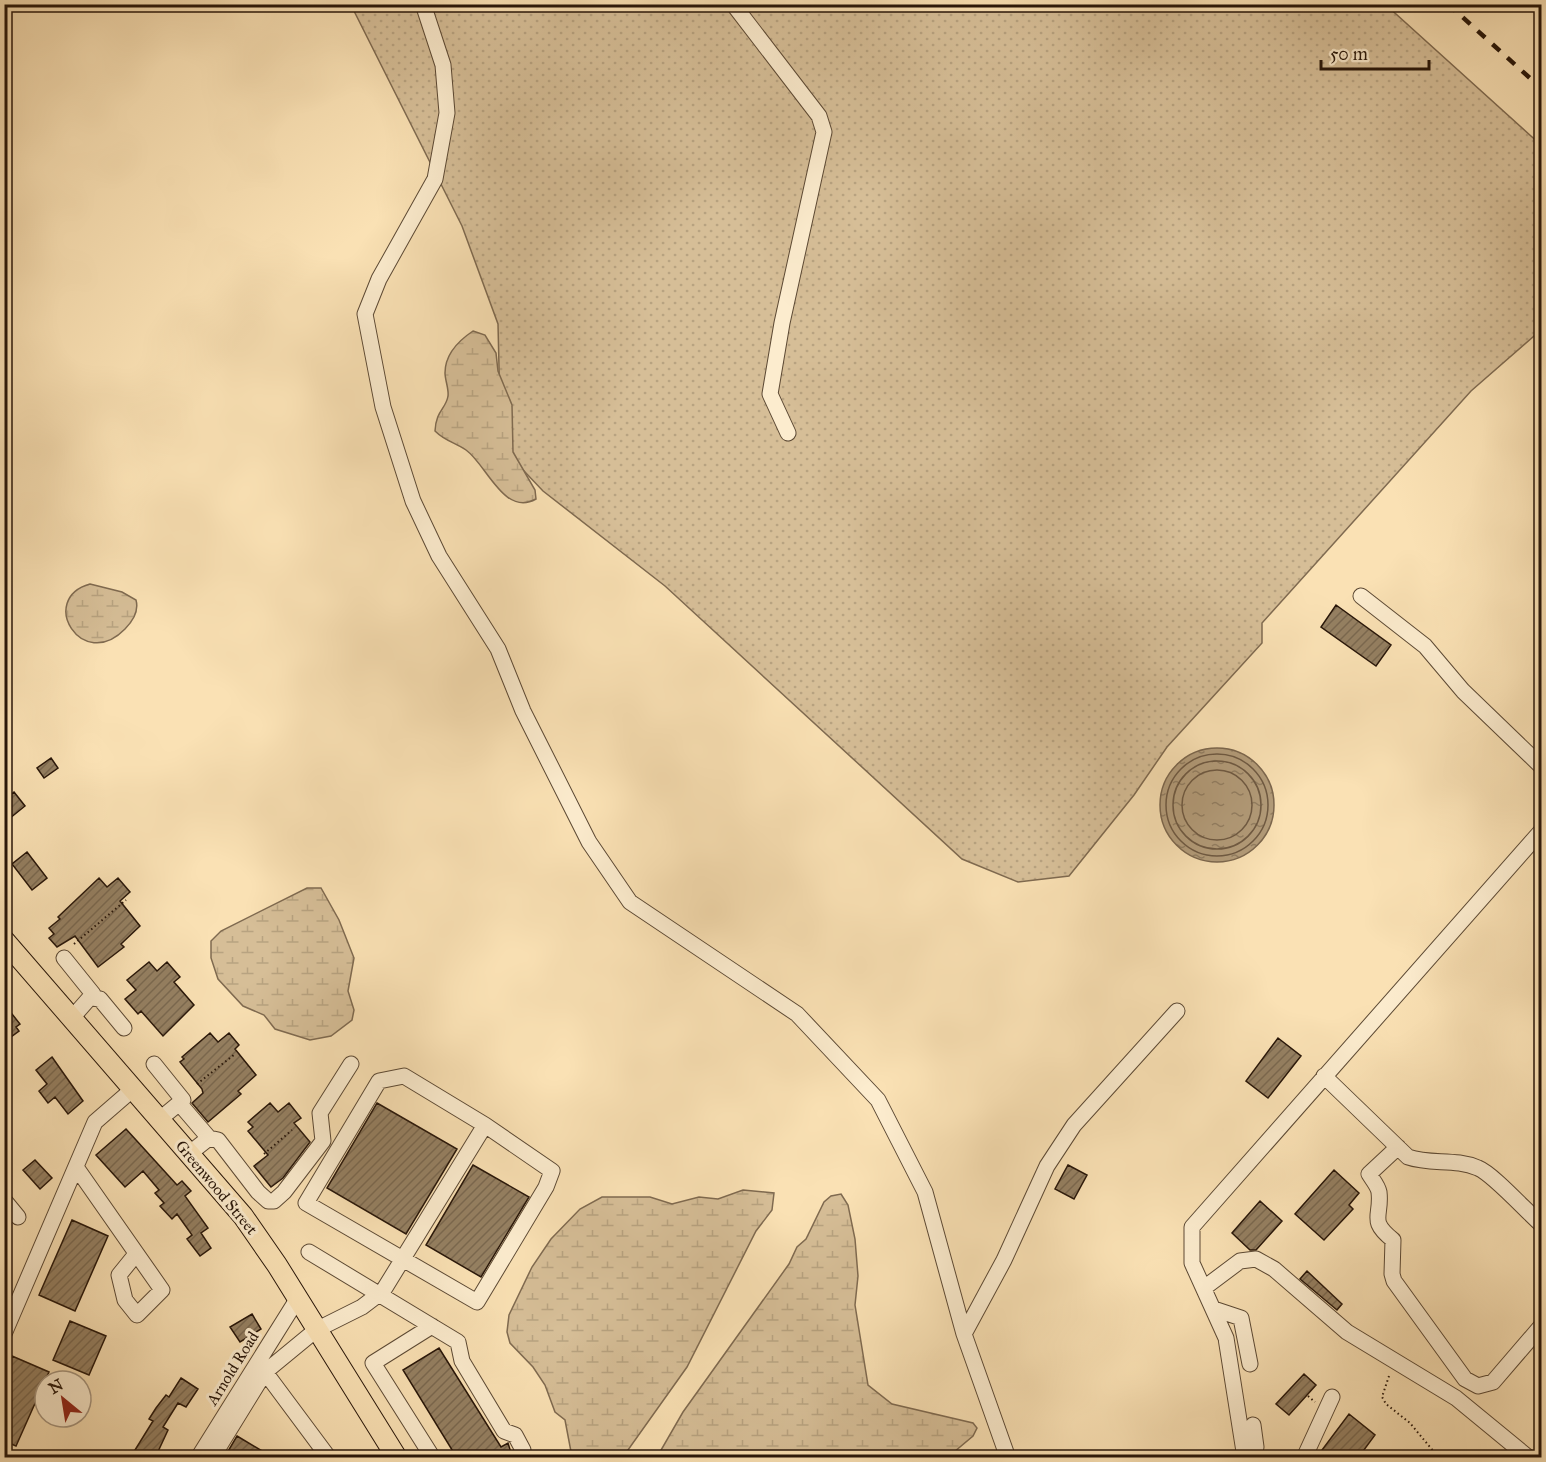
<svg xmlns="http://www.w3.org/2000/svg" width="1546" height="1462" font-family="'IM FELL Great Primer',serif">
	<defs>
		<pattern id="grass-dots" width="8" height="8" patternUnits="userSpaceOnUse" patternTransform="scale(1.5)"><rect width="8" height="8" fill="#d6be97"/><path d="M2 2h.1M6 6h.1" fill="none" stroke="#b8a381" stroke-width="1.8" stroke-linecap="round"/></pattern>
		<pattern id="wetland-marsh" width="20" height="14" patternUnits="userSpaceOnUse" patternTransform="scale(1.5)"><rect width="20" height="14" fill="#d6be97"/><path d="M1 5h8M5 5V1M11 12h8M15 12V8" fill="none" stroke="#b8a381"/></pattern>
		<pattern id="water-ripples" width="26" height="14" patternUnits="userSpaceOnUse" patternTransform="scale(1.5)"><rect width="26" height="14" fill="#b39c7a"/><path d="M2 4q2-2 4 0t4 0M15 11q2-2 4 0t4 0" fill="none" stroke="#927e62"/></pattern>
		<pattern id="building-hatch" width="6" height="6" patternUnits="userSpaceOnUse" patternTransform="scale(1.5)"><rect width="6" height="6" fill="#958062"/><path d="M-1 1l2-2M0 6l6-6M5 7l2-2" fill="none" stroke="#7a684f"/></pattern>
	</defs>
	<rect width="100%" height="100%" fill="#fae1b4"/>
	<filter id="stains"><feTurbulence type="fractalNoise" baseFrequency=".00333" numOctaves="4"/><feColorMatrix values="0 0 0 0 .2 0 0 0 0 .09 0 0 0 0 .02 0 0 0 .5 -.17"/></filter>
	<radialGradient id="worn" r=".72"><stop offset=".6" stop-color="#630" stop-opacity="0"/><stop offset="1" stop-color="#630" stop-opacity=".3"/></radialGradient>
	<path fill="url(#grass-dots)" stroke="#7f6a50" stroke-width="1.5" d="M351,5H1386L1541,145V330L1471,391L1262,623V643L1167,747L1134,795L1069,876L1018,882L962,859L665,586L543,491L506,452L500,410L498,324L462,226Z"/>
	<path fill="url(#wetland-marsh)" stroke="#7f6a50" stroke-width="1.5" d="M473,331L485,335L496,353L498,371L512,405L513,452L535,490L536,499C504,517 487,465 466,450C455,442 446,442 435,431C436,410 446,409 448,396C449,389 445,380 445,373C445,354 458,341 473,331Z
		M90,584L122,592L136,600C139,611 133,621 125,629C82,673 37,599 90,584Z
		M307,888H321L339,920L354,958L348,991L354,1010L352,1020L331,1036L310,1040L275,1029L264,1015L243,1006L218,979L211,958V941L221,931Z
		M743,1190L774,1193L772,1210L756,1231L687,1367L623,1457H572L565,1420L555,1412L545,1385L533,1367L510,1343L507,1332L509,1315L532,1267L551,1239L580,1209L602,1197H650L672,1204L699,1197L718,1199Z
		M841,1194L848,1205L855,1239L858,1276L855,1305L868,1385L892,1404L973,1423L977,1428L973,1436L948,1457H657L683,1412L789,1264L797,1247L806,1239L824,1202L831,1196Z"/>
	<path fill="url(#water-ripples)" stroke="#7b664d" stroke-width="1.5" d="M1160 805a57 57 0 1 1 114 0a57 57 0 1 1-114 0Z"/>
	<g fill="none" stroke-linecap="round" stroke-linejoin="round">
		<path stroke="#6e5942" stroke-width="1.5" d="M1166 805a51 51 0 1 1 102 0a51 51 0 1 1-102 0Z
			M1173 805a44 44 0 1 1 88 0a44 44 0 1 1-88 0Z
			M1182 805a35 35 0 1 1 70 0a35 35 0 1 1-70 0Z"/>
	</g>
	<path fill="url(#building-hatch)" stroke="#281609" stroke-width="1.5" d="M1336,605L1391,645L1376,666L1321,627Z
		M51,758L58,768L44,778L37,768Z
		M14,792L25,806L4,823V800Z
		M27,852L47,878L32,890L12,864Z
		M99,878L107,887L118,878L130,892L120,901L140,926L121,944L124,947L98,967L75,936L57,947L49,938L54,934L49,928L60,919L58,917Z
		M149,962L157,971L167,962L180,977L174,982L194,1005L163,1036L141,1011L138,1014L125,999L136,990L127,980Z
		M4,1004L20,1024L16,1027L19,1031L4,1042Z
		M210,1033L218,1042L229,1033L239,1045L235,1049L256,1075L238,1091L241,1094L208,1122L192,1103L203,1093L202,1089L180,1062L184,1059L182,1057Z
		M1278,1038L1301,1056L1268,1098L1246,1081Z
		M52,1057L83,1101L68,1114L55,1097L48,1103L39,1091L47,1084L36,1070Z
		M270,1103L278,1112L289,1103L301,1118L294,1123L310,1142L283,1178L271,1187L254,1166L268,1155L248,1131L253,1127L248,1122Z
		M377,1103L457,1149L406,1234L327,1188Z
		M126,1129L177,1185L182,1181L191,1191L185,1196L208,1228L201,1233L211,1248L200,1256L187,1239L192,1235L177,1214L172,1219L160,1206L164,1203L155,1193L159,1190L143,1171L125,1187L96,1155Z
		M35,1160L52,1178L40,1189L23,1170Z
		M473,1165L529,1197L481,1277L426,1245Z
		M1068,1165L1087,1175L1074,1199L1055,1189Z
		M1334,1170L1359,1193L1349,1205L1353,1209L1324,1240L1295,1214Z
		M1260,1201L1282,1221L1256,1250H1250L1232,1233Z
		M72,1220L108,1236L75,1311L39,1295Z
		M1307,1271L1342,1304L1337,1310L1300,1279Z
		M252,1314L261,1329L240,1342L230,1327Z
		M70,1321L106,1336L89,1375L53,1360Z
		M439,1348L501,1447L508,1443L512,1456L457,1458L403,1370Z
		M12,1356L49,1372L16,1446L4,1441V1373Z
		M1304,1374L1316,1385L1289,1415L1276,1404Z
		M181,1378L198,1389L186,1407L178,1403L163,1427L168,1430L155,1458H130L153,1421L149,1419L156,1408L166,1395L169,1397Z
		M1349,1414L1375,1435L1358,1458H1316Z
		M237,1436L274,1458H224Z"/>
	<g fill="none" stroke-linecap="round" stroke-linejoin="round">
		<defs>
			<path id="minor" d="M423,4L443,65L447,113L435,179L379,279L365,314L383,407L413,501L439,556L498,649L523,711L589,842L630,902L797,1014L878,1100L925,1192L964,1334
				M733,4L819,116L824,132L782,323L770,394L788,433
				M1361,596L1425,646L1463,691L1542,767
				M64,958L93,994L72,1018
				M92,998L100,999L124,1028
				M154,1064L183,1100L160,1119
				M1324,1076L1408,1157C1431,1165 1455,1158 1478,1168C1493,1174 1527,1212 1542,1225
				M179,1103L209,1138L190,1153
				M209,1138L218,1140L258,1192L268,1201H274L284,1192L323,1141L320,1113L351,1064
				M1398,1147L1369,1174C1372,1179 1378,1186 1379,1192C1382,1217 1368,1220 1393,1240L1392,1274L1394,1281L1465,1379L1478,1386L1493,1382L1542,1325
				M76,1167L162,1290L137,1315L125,1300L119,1275L136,1254
				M4,1200L18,1217
				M309,1252L458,1342L462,1361L504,1431L515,1435L523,1450L522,1458
				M1204,1288L1240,1261L1256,1259L1274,1269L1347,1332L1456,1398L1529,1458
				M1214,1309L1241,1318L1250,1364
				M432,1326L373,1363L433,1458
				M4,1334L95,1122L133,1089
				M198,1458L298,1298
				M212,1458L265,1372
				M329,1458L265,1372L316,1330L362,1307L383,1291L485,1125L552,1171L546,1187L477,1302L306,1203L379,1081L404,1076L485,1125
				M1008,1458L964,1334L1004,1260L1047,1166L1074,1125L1177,1011
				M1245,1458L1226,1338L1192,1263V1227L1542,830
				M1253,1458L1256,1447L1253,1425
				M1304,1458L1332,1397"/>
			<path id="major" d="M4,940L243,1216L277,1265L397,1458"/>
		</defs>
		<use href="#minor" stroke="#5c4934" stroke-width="17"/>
		<use href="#major" stroke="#281609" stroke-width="22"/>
		<path stroke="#281609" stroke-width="2" stroke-dasharray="1.5 3" stroke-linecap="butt" d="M74,944L126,900
			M197,1084L235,1054
			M264,1154L292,1130
			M1389,1376L1382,1397L1386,1404L1410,1423L1439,1458
			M1308,1396L1315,1402"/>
		<use href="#minor" stroke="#fcecce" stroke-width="15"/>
		<use href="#major" stroke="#fae1b4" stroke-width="20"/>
		<path stroke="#281609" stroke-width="4.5" stroke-dasharray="10 10" stroke-linecap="butt" d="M1448,4L1542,89"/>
	</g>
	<g text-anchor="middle" stroke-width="6" stroke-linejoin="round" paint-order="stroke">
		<g font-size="16" fill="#281609" stroke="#fcecce">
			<text transform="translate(217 1187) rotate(50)" y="6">Greenwood Street</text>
			<text transform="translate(232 1368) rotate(-58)" y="6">Arnold Road</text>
		</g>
	</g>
	<rect width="1546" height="1462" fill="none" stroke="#fae1b4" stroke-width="24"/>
	<rect x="6" y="6" width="1534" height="1450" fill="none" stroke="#281609" stroke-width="3"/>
	<rect x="12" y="12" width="1522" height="1438" fill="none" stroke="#281609" stroke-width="1.5"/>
	<g transform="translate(63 1399) rotate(330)"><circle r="28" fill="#fcecce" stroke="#a7967f" stroke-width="1.5"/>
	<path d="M0-4.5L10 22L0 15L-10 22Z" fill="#8f2418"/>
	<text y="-9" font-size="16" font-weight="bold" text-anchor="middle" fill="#281609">N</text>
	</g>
	<path d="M1321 60v9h108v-9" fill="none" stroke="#281609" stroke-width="3"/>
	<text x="1330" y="60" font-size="18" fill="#281609" stroke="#fcecce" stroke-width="4.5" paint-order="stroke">50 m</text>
	<rect width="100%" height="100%" filter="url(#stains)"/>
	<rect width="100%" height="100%" fill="url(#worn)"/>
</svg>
